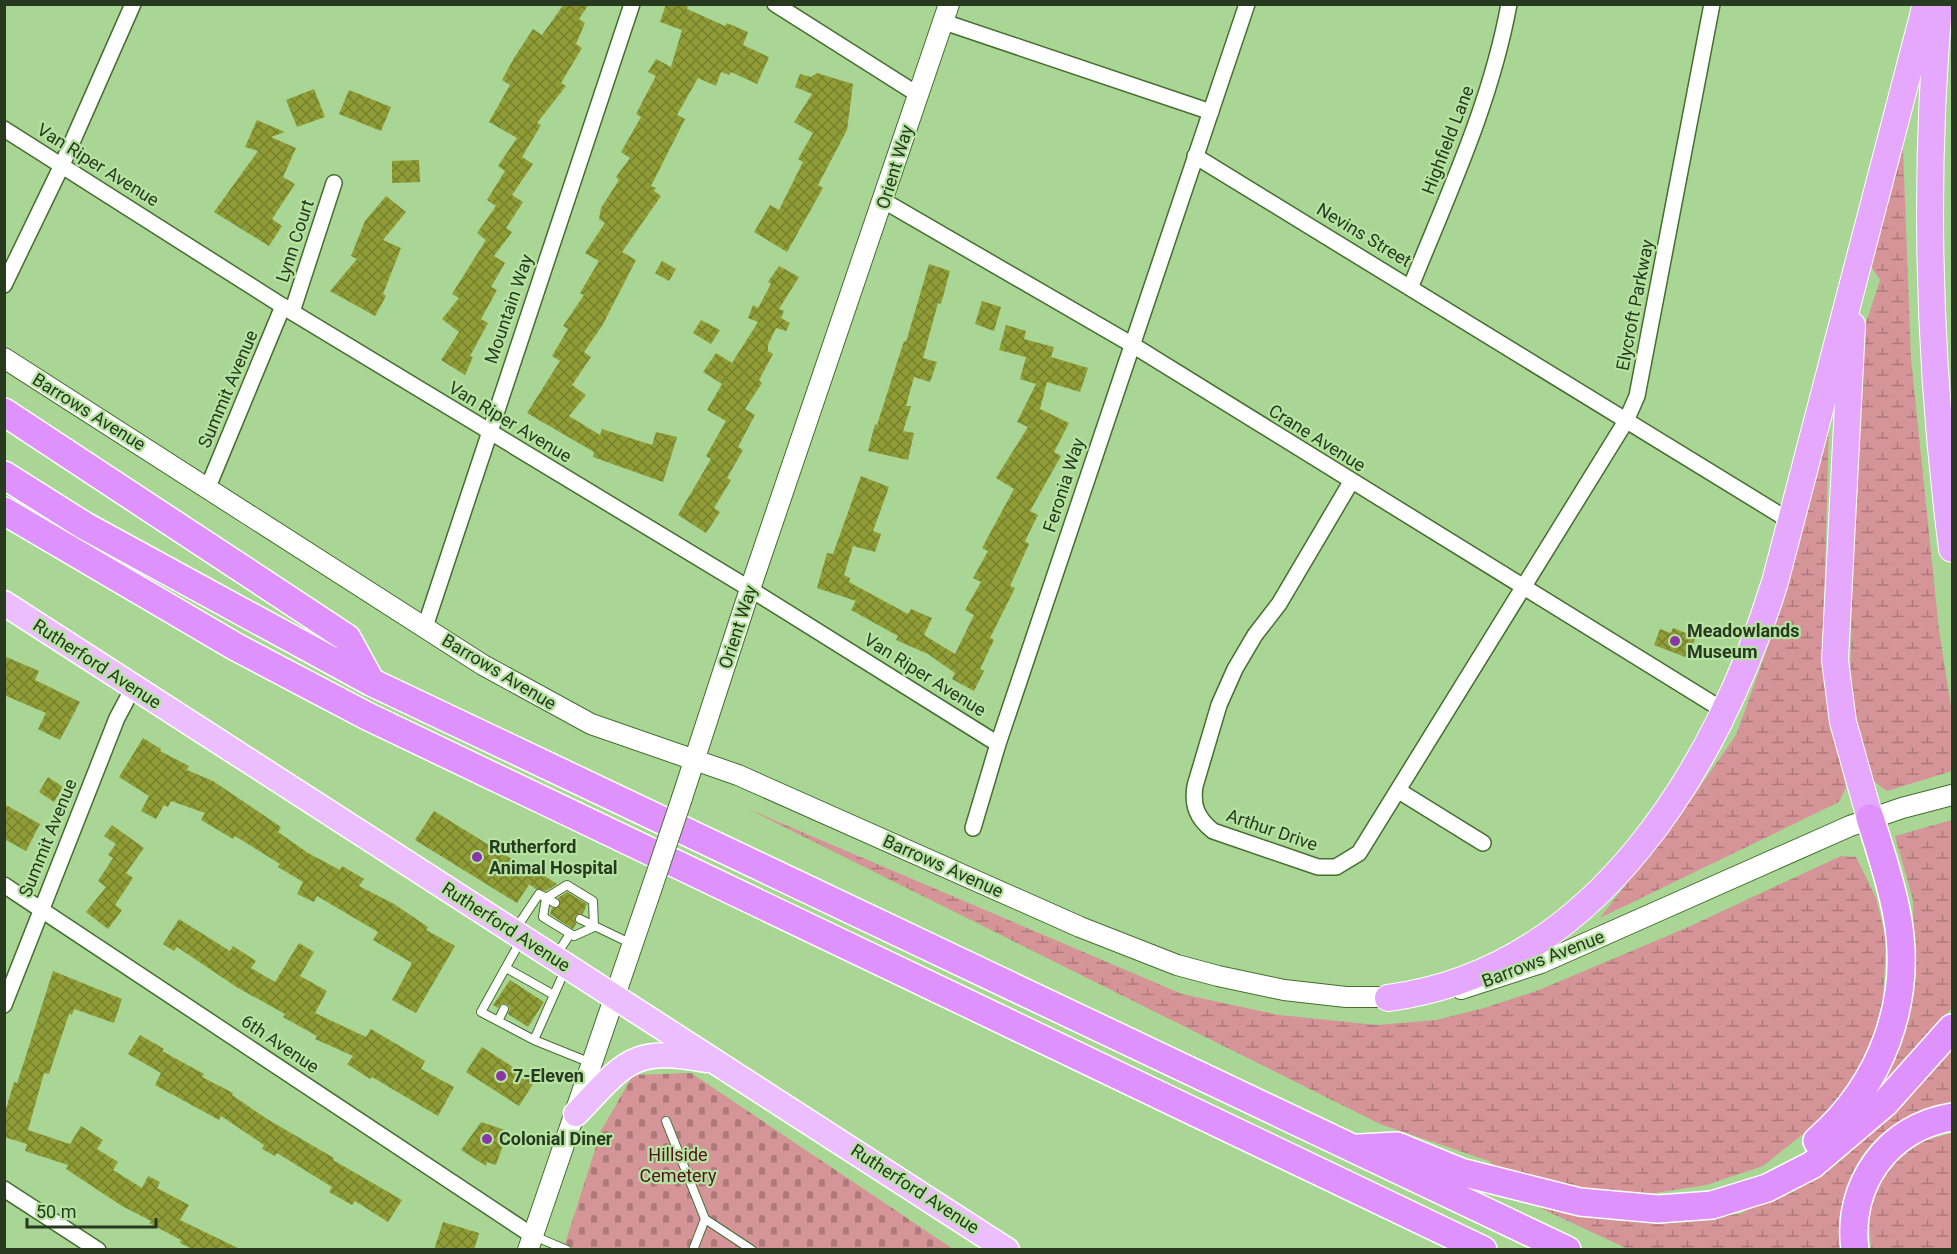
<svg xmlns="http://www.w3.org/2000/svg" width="1957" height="1254" font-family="Roboto,sans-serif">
	<defs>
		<pattern id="wetland-marsh" width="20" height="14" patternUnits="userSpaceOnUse" patternTransform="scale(1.5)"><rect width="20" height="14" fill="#d59498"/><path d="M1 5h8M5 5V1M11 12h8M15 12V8" fill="none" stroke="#ad7a7b"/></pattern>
		<pattern id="cemetery-stones" width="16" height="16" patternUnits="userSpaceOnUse" patternTransform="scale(1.5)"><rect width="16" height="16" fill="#d59498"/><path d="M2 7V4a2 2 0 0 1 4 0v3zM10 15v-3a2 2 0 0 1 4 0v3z" fill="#ad7a7b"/></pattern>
		<pattern id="building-cross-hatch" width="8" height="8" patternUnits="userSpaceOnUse" patternTransform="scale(1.5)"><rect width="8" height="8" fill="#909d36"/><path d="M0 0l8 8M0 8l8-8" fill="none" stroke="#76812d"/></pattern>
	</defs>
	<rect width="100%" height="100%" fill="#a9d694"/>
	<path fill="url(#wetland-marsh)" d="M1903,148L1911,359L1939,630L1952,713V771L1887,791L1868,777L1850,686L1854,495L1864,329L1880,280L1870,265Z
		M1829,423L1823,646L1827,702L1846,787L1839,802L1600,918L1690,801L1736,735L1775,627Z
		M748,809L1182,994L1279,1015L1377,1025L1436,1020L1484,1008L1539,990L1686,928L1841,856L1856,857L1876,898L1886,939L1883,1003L1863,1070L1818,1122L1763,1166L1706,1185L1623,1198L1506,1177L1489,1161L1380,1124Z
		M1952,820V1007L1916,1057L1869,1103L1902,1044L1914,970L1913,900L1895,836Z
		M1952,1045V1105C1890,1114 1851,1149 1842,1212C1840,1224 1842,1238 1842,1249H1628L1538,1207L1618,1221L1740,1214L1819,1171Z
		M1952,1133V1249H1871L1869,1215L1879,1180L1897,1156L1915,1143Z"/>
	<path fill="url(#cemetery-stones)" d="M691,1073L953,1249L563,1250L601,1131L633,1075Z"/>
	<path fill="url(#building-cross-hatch)" d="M564,4H589L579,19L585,23L576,44L582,48L561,83L566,86L537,123L541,125L522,157L533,164L512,195L523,202L506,228L512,232L494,256L505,263L491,287L497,290L481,319L488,323L470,356L473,357L465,375L441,360L459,332L442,319L459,298L452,294L486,240L477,233L496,206L487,200L505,171L498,166L517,138L489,122L510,85L502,80L514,58L533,29L542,35Z
		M666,4H688L687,9L725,26L727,23L748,32L743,45L769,57L757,84L731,72L729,75L721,72L716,86L698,78L677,115L685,119L651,186L656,188L654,191L661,196L622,252L636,260L602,326L584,352L591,357L572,385L586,395L569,416L600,435L602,429L652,445L656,432L677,437L663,482L593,457L594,452L527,413L560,361L552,356L568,329L563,326L584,295L580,293L599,261L585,253L605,223L599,219L601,208L619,180L616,177L630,158L621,152L641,117L636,114L656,76L648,72L656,59L671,67L682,30L660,22Z
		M817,73L853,84L847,130L818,185L823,188L787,252L754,232L770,205L779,210L803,162L798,159L813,133L794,122L812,94L795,87L800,74L811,77Z
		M314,89L325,117L297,127L286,100Z
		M349,90L391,107L381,131L339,114Z
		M257,120L285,132L271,137L296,148L283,177L295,184L272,219L282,226L269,246L214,212L258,151L245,147Z
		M419,160L420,182L392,183V161Z
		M386,196L406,212L383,240L401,248L383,294L386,296L375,316L330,291L357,259L351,256L365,221Z
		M662,261L676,269L669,281L655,273Z
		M929,264L950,271L941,304L938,303L923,358L937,362L930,382L914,377L906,406H911L903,431L914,433L908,460L868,451L875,424L877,425L904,341L906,342Z
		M779,266L799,277L779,309L784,311L781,318L790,323L786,331L776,328L768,345V351L773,354L759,380L762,383L745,409L755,415L738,447L743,450L727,478L731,480L714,508L720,512L706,533L678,515L711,459L706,456L726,421L707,410L722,384L703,372L716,353L732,363L758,322L748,318L753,305L758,308L771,284L768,282Z
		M982,301L1001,307L994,331L975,324Z
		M701,320L720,330L711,344L693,333Z
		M1006,325L1026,331L1024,339L1054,347L1051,357L1088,368L1080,392L1047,382L1040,409L1069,423L1054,452L1061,456L1030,511L1038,515L1025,541L1029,544L1010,586L1015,588L990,638L994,640L980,669L984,671L974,691L952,679L955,673L928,654L896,640L898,636L851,610L856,601L817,588L827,553L833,554L861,476L889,487L873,531L881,534L875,552L853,546L844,575L850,578L849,582L908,614L911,609L932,618L924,635L955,654L974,615L965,610L981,582L973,578L988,551L982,548L1014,489L996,478L1028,427L1017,422L1036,384L1020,379L1026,357L999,350Z
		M1673,628L1696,637L1688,658L1654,645L1660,629L1671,633Z
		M4,656L39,671L35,680L80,702L60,740L38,729L46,713L4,695Z
		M143,738L161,749L160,751L189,766L187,770L213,781L281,827L278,832L308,853L340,870L342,866L364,879L359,886L394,904L428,927L426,930L455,946L416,1013L392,1000L412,963L373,940L378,932L317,896L314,902L297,894L303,882L278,867L280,864L235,836L233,839L201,820L205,813L171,801L168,807L164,805L156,819L141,811L149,796L119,777Z
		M48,777L63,787L54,802L39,792Z
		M4,804L40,824L26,851L4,839Z
		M434,811L536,874L517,903L415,840Z
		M112,825L144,848L126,873L133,878L115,905L122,910L108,929L86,912L106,887L98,881L113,858L108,855L116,844L104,836Z
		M538,872L557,884L546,891L536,889L529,884Z
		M567,892L587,904L583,914L575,916L576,924L573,929L550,914L552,908L560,905L558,898Z
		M179,919L230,951L233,946L256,961L251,968L275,982L299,943L314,952L300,976L327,991L315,1013L366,1037L371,1029L425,1061L421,1069L454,1087L438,1116L372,1077L370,1079L347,1064L353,1056L315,1039L317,1036L283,1017L285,1014L238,988L177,947L174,951L163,944Z
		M53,971L122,999L114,1023L74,1009L72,1015L69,1014L49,1074L44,1073L28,1130L70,1144L81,1126L103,1140L97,1149L118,1162L113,1170L142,1188L148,1176L160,1182L157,1188L189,1205L180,1220L242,1250H194L180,1243L181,1240L149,1223L151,1221L122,1206L66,1169L68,1165L25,1151L27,1144L4,1137V1116L14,1082L17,1083L23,1065Z
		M510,980L544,1002L528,1027L508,1014L510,1008L507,1004H501L498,1008L493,1005Z
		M140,1035L164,1049L162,1051L204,1074L202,1077L233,1093L232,1095L267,1119L334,1158L333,1160L402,1200L388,1222L355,1201L352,1205L329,1192L332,1187L277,1153L275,1156L262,1149L264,1145L221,1116L219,1120L155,1085L161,1073L128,1054Z
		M482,1047L535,1081L519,1106L466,1072Z
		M481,1122L508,1131L496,1165L487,1162L486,1166L461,1150Z
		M443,1222L479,1233L474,1250H434Z"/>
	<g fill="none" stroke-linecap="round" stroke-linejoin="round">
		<defs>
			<path id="service" d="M567,885L593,901L594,927L574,936L543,917L546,898Z
				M580,919L632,944
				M515,930L539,894L555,903
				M521,940L481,1012L534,1040L591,1063
				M557,954L570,934
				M506,968L554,995
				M498,1021L504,1009
				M534,1040L565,970
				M666,1121L705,1219
				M534,1236L567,1250
				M693,1250L705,1219L752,1250"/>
			<path id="minor" d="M775,4L917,94
				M944,22L1211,112
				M4,129L292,312L750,589L998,744
				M1195,156L1790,521
				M884,201L1131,344L1726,712
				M4,285L62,165L133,4
				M1411,286C1448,194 1491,103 1509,4
				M292,312L334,183
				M1351,482L1279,604L1255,635L1235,669L1219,705L1195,786C1192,806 1197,818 1213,831L1318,867H1336L1359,853L1626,421L1637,396L1712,4
				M208,487L283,306
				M425,627L632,4
				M1399,791L1483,843
				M973,828L998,744L1247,4
				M4,885L533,1236
				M4,1005L117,718L133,688
				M4,1189L98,1250"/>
			<path id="tertiary" d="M4,358L483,665L591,724L738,775L1080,927L1177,965L1218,976L1284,990L1346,997H1402
				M682,798L750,589L949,4
				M1461,989L1541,963L1850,826L1902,808L1952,795
				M528,1250L648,899"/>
			<path id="primary" d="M4,603L1007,1250
				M576,1114C625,1063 631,1046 706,1060"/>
			<path id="trunk" d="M1939,4C1923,186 1929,368 1952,549
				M1852,325L1835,660L1843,722L1870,818
				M1388,998C1597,971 1718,765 1775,582L1926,4"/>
			<path id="motorway" d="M4,412L347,638L371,682
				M4,475L85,526L371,682L1567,1250
				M4,511L236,647L367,716L1483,1250
				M1817,1141C1882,1084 1913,1001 1897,915C1891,882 1880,850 1870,818
				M1359,1148L1397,1146L1461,1172L1580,1202L1658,1209L1712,1205L1767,1188L1812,1165L1885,1103L1952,1028
				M1855,1250C1846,1185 1888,1127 1952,1117"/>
		</defs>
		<use href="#service" stroke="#456e30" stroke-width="10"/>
		<use href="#minor" stroke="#456e30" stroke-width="18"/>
		<use href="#tertiary" stroke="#456e30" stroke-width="22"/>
		<use href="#primary" stroke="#fff" stroke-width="27"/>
		<use href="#trunk" stroke="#fff" stroke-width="28"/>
		<use href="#motorway" stroke="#fff" stroke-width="30"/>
		<use href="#service" stroke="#fff" stroke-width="8"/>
		<use href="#minor" stroke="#fff" stroke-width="15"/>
		<use href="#tertiary" stroke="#fff" stroke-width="20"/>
		<use href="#primary" stroke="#ecbefd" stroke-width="24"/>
		<use href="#trunk" stroke="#e6a8fc" stroke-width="26"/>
		<use href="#motorway" stroke="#df92fc" stroke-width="27"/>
		<defs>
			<path id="tertiary-bridge" d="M648,899L682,798"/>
		</defs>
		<use href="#tertiary-bridge" stroke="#456e30" stroke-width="22" stroke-linecap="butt"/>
		<use href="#tertiary-bridge" stroke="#fff" stroke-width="20"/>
	</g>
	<g fill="#8937a6" stroke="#b6e3a1" stroke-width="2">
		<circle cx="1675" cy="641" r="6"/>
		<circle cx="477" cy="857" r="6"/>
		<circle cx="501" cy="1076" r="6"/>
		<circle cx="487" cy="1139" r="6"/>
	</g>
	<g text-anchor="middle" stroke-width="4.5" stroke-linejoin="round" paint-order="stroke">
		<g font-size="18" fill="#27391e" stroke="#b6e3a1">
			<text transform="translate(1448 140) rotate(-69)" y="6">Highfield Lane</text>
			<text transform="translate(98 165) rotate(32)" y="6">Van Riper Avenue</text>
			<text transform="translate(895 167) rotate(-73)" y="6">Orient Way</text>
			<text transform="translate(1364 235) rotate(31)" y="6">Nevins Street</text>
			<text transform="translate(295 241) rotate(-72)" y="6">Lynn Court</text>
			<text transform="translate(1635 305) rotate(-79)" y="6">Elycroft Parkway</text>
			<text transform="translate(509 309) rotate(-71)" y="6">Mountain Way</text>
			<text transform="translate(228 389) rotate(-67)" y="6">Summit Avenue</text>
			<text transform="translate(89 412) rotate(32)" y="6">Barrows Avenue</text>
			<text transform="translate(510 422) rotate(31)" y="6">Van Riper Avenue</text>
			<text transform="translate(1317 438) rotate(32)" y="6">Crane Avenue</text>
			<text transform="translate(1064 485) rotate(-72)" y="6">Feronia Way</text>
			<text transform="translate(738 627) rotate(-72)" y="6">Orient Way</text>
			<text transform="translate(97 664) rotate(33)" y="6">Rutherford Avenue</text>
			<text transform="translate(499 672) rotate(31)" y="6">Barrows Avenue</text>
			<text transform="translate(925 675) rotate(32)" y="6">Van Riper Avenue</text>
			<text transform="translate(1272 830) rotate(19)" y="6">Arthur Drive</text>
			<text transform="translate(48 838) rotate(-68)" y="6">Summit Avenue</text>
			<text transform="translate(943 866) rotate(24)" y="6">Barrows Avenue</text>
			<text transform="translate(506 927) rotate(33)" y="6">Rutherford Avenue</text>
			<text transform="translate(1543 959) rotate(-21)" y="6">Barrows Avenue</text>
			<text transform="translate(280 1044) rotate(34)" y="6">6th Avenue</text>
			<text transform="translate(915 1189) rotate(33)" y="6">Rutherford Avenue</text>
		</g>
		<g font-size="18" font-weight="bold" fill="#27391e" stroke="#b6e3a1" text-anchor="start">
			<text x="1687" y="637">Meadowlands<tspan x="1687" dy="21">Museum</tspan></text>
			<text x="489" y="853">Rutherford<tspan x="489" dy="21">Animal Hospital</tspan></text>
			<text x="513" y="1082">7-Eleven</text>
			<text x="499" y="1145">Colonial Diner</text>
		</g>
		<g font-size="18" fill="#53131d" stroke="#b6e3a1">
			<text x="678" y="1161">Hillside<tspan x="678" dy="21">Cemetery</tspan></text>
		</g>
	</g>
	<rect width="1957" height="1254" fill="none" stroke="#27391e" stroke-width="12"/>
	<path d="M27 1218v9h129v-9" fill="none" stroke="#27391e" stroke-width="3"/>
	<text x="36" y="1218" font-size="18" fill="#27391e" stroke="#b6e3a1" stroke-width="4.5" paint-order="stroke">50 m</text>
</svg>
